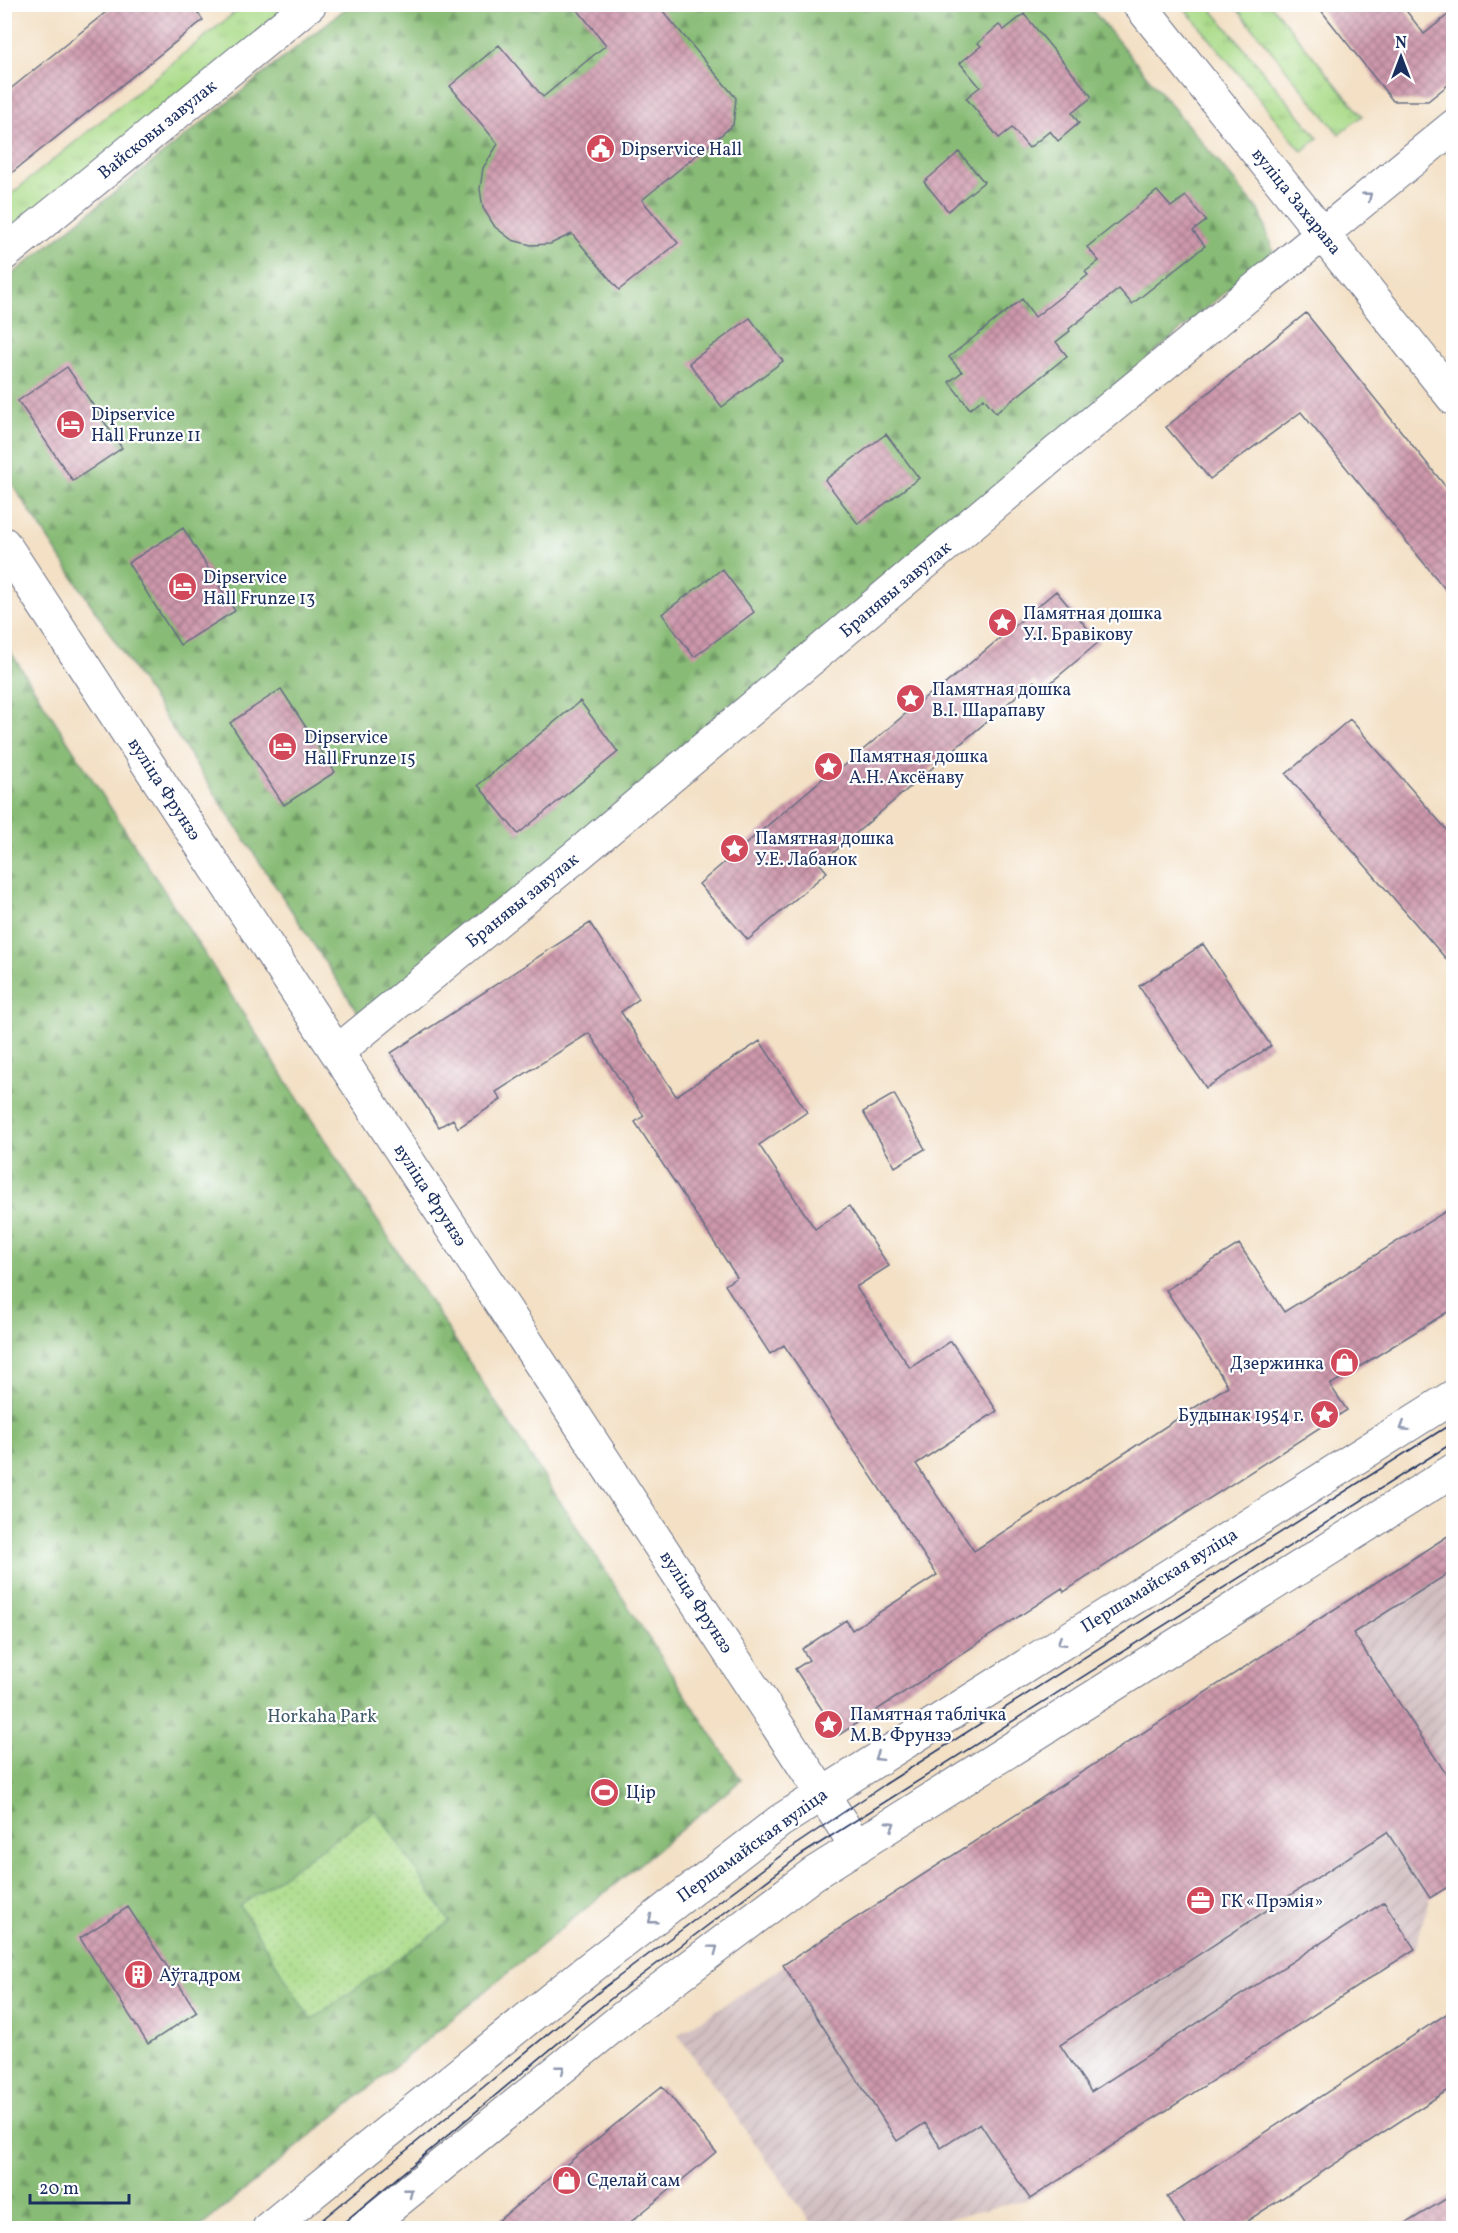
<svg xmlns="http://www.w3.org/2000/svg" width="1458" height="2233" font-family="Vollkorn,serif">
	<defs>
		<pattern id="industrial-furrows" width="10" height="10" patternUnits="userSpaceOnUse" patternTransform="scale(1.5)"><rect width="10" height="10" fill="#d2bfc1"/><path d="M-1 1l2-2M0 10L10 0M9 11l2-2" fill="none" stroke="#b4a4a8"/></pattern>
		<pattern id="grass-tufts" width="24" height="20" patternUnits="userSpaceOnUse" patternTransform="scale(1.5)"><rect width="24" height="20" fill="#abdc8a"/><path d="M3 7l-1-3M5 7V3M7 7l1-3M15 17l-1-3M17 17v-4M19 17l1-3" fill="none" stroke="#93bd7a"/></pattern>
		<pattern id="forest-firs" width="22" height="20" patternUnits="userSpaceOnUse" patternTransform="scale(1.5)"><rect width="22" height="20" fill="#88bc76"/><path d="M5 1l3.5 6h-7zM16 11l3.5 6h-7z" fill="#6e9964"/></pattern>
		<pattern id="park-dots" width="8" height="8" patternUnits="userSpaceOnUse" patternTransform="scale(1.5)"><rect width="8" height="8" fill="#abdc8a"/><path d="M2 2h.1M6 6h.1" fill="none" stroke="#93bd7a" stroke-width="1.8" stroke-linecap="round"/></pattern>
		<pattern id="building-cross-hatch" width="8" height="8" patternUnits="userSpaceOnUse" patternTransform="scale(1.5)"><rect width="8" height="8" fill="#ce98ab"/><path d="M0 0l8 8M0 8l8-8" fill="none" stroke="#a67c8e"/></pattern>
	</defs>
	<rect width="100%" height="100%" fill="#fff"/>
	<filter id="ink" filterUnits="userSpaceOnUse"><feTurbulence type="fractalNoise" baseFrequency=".0167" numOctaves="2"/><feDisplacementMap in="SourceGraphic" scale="12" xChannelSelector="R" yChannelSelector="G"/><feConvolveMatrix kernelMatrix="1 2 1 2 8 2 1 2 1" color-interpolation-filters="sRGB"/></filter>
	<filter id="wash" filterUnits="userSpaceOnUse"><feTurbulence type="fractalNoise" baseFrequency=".008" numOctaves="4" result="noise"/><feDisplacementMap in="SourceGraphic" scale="24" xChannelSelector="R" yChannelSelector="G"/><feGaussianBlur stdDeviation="1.35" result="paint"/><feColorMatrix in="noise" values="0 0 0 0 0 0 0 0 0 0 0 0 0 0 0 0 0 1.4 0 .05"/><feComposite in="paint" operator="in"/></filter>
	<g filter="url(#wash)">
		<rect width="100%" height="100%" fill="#f3e0c5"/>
		<path fill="url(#industrial-furrows)" d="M1453,1532V1883L1430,1898L1415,1949L1030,2199L910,2228H815L678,2035Z"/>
		<path fill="url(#grass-tufts)" stroke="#638674" stroke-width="1.5" d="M244,5H300L5,245V199Z
			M1182,5H1208L1318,138L1302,151Z
			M1234,5H1271L1362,116L1339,134Z"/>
		<path fill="url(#forest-firs)" stroke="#52766a" stroke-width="1.5" d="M350,5H1088L1260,212L1273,251L367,1026L5,473V280Z
			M4,642L278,1068L741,1780L199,2228H5Z"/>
		<path fill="url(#park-dots)" stroke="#638674" stroke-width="1.5" d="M376,1810L450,1922L311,2020L240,1906Z"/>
		<g id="blocks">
			<path fill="url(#building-cross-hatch)" d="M116,4H191L203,20L4,179V94Z
				M573,4H657L736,98L733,125L642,200L678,243L619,290L572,234L550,244L531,245L512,240L495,227L483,208L480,189L483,168L498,144L450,86L499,45L543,97L606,45Z
				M1316,4H1401L1424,34L1454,10V80L1428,101H1393Z
				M1024,14L1092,97L1072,113L1079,123L1058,141L1050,131L1029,148L1012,128L999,138L966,98L980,87L960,63L981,46L978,43L999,25L1004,30Z
				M959,152L984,182L948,211L924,182Z
				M1157,191L1171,207L1186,196L1206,221L1193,231L1205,246L1132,304L1119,289L1069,329L1070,331L1056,342L1067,356L996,413L984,398L970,409L949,382L962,372L949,357L1022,299L1035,317L1088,275L1085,272L1099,261L1087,247Z
				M1306,313L1454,497V600L1301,412L1210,479L1166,427Z
				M750,318L783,361L722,407L689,363Z
				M67,367L122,448L73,481L18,401Z
				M886,434L919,478L858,524L825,480Z
				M183,528L235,611L180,645L128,563Z
				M722,569L754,612L694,657L662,614Z
				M1056,591L1099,642L1042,690L1034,681L820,864L827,872L748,940L699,884L835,768L838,771L929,694L931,696Z
				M281,689L335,772L284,805L230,723Z
				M580,701L618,752L518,834L478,785Z
				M1350,719L1454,838V968L1286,774Z
				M590,923L639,999L621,1012L676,1096L760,1041L807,1112L759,1145L815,1229L849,1206L889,1266L856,1287L910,1368L951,1341L997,1411L916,1464L974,1551L1228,1386L1166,1290L1239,1244L1284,1312L1454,1206V1308L1330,1385L1347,1410L1064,1592L1062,1588L839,1735L795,1669L809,1660L802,1649L846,1620L852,1630L937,1575L784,1345L770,1354L725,1285L737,1277L635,1122L644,1116L589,1033L496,1092L501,1100L458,1128L453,1119L439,1127L391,1053Z
				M1203,944L1271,1046L1206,1088L1139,986Z
				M894,1094L925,1149L895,1167L863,1112Z
				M1454,1532V1570L1353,1633L1454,1786V1883L1430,1898L1387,1832L1060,2045L1091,2092L1384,1902L1415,1949L1030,2199L980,2123L941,2148L925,2123L897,2141L783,1965Z
				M128,1907L197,2012L148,2044L80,1938Z
				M1454,2009V2086L1235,2229H1188L1167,2197Z
				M662,2086L716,2152L622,2229H488Z
				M1454,2194V2229H1396Z"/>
		</g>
	</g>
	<g filter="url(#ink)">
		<use href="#blocks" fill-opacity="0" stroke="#676d82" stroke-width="1.5"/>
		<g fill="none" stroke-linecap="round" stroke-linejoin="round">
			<defs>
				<path id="minor" d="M4,254L310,4
					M4,544L857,1847
					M337,1052L580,853L1058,451L1454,126"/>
				<path id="major" d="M1139,4L1454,399
					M269,2228L590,1968L780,1821L1454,1396
					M364,2228L629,2013L813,1874L1454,1470"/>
			</defs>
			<use href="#minor" stroke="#676d82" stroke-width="35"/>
			<use href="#major" stroke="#676d82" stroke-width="35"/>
			<use href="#minor" stroke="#fff" stroke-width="33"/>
			<use href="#major" stroke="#fff" stroke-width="33"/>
			<path stroke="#1b2f5e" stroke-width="1.5" d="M312,2228L605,1987L795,1845L884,1785L1454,1422
				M337,2228L613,1997L801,1855L1454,1442"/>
		</g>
		<defs><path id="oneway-chevron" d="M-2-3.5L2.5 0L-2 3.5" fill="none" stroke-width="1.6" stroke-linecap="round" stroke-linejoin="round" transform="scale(1.5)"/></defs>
		<g stroke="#8d97ae">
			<use href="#oneway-chevron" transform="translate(1368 196) rotate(-39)"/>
			<use href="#oneway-chevron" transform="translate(1404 1427) rotate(148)"/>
			<use href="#oneway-chevron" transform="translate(1061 1642) rotate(148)"/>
			<use href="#oneway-chevron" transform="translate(878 1757) rotate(148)"/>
			<use href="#oneway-chevron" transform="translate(891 1825) rotate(-32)"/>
			<use href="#oneway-chevron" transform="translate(652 1920) rotate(142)"/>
			<use href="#oneway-chevron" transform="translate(714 1949) rotate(-37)"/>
			<use href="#oneway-chevron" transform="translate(561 2069) rotate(-39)"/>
			<use href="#oneway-chevron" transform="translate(409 2192) rotate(-39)"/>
		</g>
	</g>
	<defs>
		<symbol id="civic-disc" viewBox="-11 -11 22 22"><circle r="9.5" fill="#d1495b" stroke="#fff"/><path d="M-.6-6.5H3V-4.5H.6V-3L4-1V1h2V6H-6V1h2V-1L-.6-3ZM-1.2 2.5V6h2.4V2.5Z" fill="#fff"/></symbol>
		<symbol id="hotel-disc" viewBox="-11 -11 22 22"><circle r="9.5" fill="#d1495b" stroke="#fff"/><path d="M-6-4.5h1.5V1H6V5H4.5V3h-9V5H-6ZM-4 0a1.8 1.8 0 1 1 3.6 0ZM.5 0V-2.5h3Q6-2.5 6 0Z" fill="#fff"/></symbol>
		<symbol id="sight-disc" viewBox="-11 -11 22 22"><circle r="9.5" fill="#d1495b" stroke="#fff"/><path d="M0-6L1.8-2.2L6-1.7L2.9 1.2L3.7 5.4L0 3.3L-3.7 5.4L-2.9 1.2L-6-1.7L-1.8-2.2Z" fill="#fff"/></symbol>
		<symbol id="shop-disc" viewBox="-11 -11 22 22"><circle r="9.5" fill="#d1495b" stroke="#fff"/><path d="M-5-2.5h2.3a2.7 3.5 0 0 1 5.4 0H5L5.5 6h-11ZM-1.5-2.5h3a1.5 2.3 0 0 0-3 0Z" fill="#fff"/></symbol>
		<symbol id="stadium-disc" viewBox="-11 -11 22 22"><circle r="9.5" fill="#d1495b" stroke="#fff"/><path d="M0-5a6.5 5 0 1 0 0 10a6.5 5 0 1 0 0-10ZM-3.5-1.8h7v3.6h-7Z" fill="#fff"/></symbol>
		<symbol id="office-disc" viewBox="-11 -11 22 22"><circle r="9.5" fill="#d1495b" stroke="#fff"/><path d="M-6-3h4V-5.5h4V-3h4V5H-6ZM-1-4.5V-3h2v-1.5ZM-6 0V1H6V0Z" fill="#fff"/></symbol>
		<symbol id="building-disc" viewBox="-11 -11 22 22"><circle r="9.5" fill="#d1495b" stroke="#fff"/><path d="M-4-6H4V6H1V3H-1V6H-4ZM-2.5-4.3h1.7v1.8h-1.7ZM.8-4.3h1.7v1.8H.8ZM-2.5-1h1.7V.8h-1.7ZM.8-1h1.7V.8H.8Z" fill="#fff"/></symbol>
	</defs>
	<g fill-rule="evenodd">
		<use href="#civic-disc" x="584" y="132" width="33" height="33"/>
		<use href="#hotel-disc" x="54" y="408" width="33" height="33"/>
		<use href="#hotel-disc" x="166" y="570" width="33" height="33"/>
		<use href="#sight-disc" x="986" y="606" width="33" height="33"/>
		<use href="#sight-disc" x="894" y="682" width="33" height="33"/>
		<use href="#hotel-disc" x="266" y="730" width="33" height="33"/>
		<use href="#sight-disc" x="812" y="750" width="33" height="33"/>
		<use href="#sight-disc" x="718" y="832" width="33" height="33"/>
		<use href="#shop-disc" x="1328" y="1346" width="33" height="33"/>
		<use href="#sight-disc" x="1308" y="1398" width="33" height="33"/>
		<use href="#sight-disc" x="812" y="1708" width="33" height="33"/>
		<use href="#stadium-disc" x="588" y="1776" width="33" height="33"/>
		<use href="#office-disc" x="1184" y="1884" width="33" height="33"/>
		<use href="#building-disc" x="122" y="1958" width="33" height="33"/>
		<use href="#shop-disc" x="550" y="2164" width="33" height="33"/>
	</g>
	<g text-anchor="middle" stroke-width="4.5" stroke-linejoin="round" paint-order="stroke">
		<g font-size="18" fill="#1b2f5e" stroke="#fff">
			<text transform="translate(157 129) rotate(-39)" y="6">Вайсковы завулак</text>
			<text transform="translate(1297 201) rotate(51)" y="6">вуліца Захарава</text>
			<text transform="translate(895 589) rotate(-40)" y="6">Бранявы завулак</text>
			<text transform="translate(165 789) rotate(57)" y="6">вуліца Фрунзэ</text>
			<text transform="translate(522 900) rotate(-39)" y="6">Бранявы завулак</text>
			<text transform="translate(431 1195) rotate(57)" y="6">вуліца Фрунзэ</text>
			<text transform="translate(1159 1580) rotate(-32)" y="6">Першамайская вуліца</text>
			<text transform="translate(697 1602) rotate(57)" y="6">вуліца Фрунзэ</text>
			<text transform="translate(752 1845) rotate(-36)" y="6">Першамайская вуліца</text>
		</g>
		<g font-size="18" fill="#1b2f5e" stroke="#fff" text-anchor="start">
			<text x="621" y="155">Dipservice Hall</text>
			<text x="91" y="420">Dipservice<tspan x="91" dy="21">Hall Frunze 11</tspan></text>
			<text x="203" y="583">Dipservice<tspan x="203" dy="21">Hall Frunze 13</tspan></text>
			<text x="1023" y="619">Памятная дошка<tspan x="1023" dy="21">У.І. Бравікову</tspan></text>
			<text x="932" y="695">Памятная дошка<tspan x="932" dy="21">В.І. Шарапаву</tspan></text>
			<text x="304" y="743">Dipservice<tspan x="304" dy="21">Hall Frunze 15</tspan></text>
			<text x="849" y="762">Памятная дошка<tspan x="849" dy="21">А.Н. Аксёнаву</tspan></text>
			<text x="755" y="844">Памятная дошка<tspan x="755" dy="21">У.Е. Лабанок</tspan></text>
			<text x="1324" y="1369" text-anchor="end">Дзержинка</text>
			<text x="1304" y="1421" text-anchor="end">Будынак 1954 г.</text>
			<text x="850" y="1720">Памятная таблічка<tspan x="850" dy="21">М.В. Фрунзэ</tspan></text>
			<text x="626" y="1798">Цір</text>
			<text x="1221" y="1907">ГК «Прэмія»</text>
			<text x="159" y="1981">Аўтадром</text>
			<text x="587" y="2186">Сделай сам</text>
		</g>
		<g font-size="18" fill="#3f5a69" stroke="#fff">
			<text x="322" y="1722">Horkaha Park</text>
		</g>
	</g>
	<rect width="1458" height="2233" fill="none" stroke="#fff" stroke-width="24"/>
	<g transform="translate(1401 57)" stroke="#ffffff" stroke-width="4.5" paint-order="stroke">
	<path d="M0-4.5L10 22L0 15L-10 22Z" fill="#1b2f5e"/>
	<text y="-9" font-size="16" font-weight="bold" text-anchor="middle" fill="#1b2f5e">N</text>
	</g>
	<path d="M30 2194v9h99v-9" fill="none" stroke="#1b2f5e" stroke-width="3"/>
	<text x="39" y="2194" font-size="18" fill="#1b2f5e" stroke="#ffffff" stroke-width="4.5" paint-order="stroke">20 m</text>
</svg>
